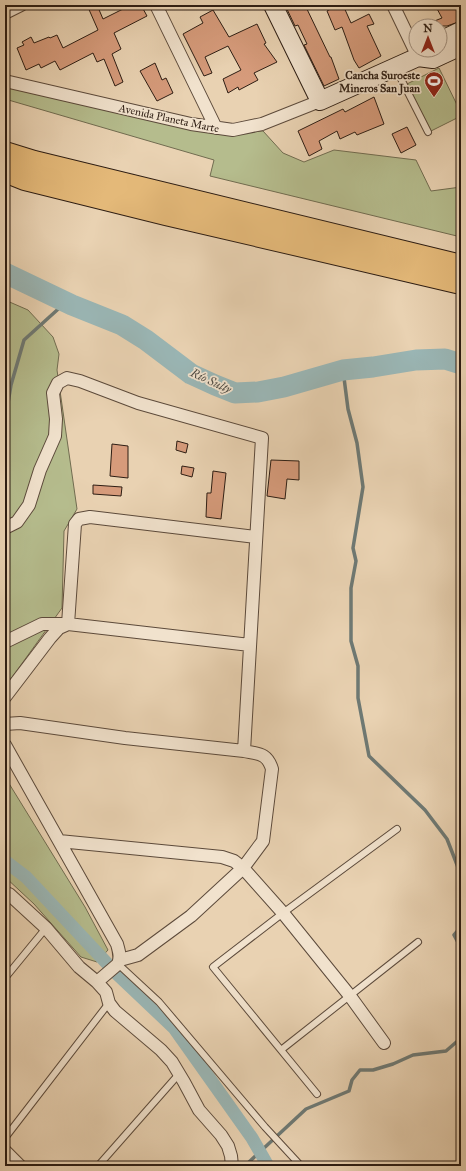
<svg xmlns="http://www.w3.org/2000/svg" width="466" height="1171" font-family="'IM FELL Great Primer',serif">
	<rect width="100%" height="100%" fill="#e9d2b2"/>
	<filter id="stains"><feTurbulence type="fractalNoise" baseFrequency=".005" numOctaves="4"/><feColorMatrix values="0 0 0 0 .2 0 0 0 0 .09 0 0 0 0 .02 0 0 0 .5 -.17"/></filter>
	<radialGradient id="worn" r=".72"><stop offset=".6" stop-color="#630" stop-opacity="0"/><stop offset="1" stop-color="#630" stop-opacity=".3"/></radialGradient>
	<path fill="#b5bc8d" stroke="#716c50" d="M439,68L461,113V116L431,131L407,84Z
		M5,86L239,133L263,131L283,153L304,162L334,150L416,160L431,191L461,187V237L210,176L214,160L5,99Z
		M5,300L28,310L53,337L59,354L57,370L77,509L64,531L62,608L5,687Z
		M5,777L85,907L108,950L97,962L81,957L34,904L5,877Z"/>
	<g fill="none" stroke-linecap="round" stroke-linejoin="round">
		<path stroke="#6e7974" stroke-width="3.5" d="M343,370L348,409L357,443L363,487L353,548L356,561L351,588V641L358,666V698L369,756L425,810L447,839L461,875
			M5,421L11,385L24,340L66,302
			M5,467L8,470L5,488
			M461,927L454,935L461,948
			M249,1162L306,1109L349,1091L352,1080L360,1070H373L393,1064L413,1055L446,1051L461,1038"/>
		<path stroke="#9ab6b5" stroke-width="13" d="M5,861L26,877L116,973L174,1028L252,1138L268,1166"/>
		<path stroke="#9ab6b5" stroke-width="21" d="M5,273L72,305L122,325L146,340L191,374L215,385L235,393L258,392L284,387L343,370L373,367L416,360L445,359L461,364"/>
	</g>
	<path fill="#d69b7b" stroke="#2d1d13" d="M87,5H97L103,19L131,5H141L147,16L114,33L121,49L112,54L123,82L115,86L104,59L97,62L93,53L60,70L55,61L41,68L39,64L26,70L17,48L24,45L22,42L31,37L34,43L49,37L50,38L57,35L63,48L98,30Z
		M285,5H305L330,57H331L339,79L324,86L304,45L307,44L298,25L295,26Z
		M338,5H343L351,23L369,14L374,24L367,26L381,56L359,68L354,60L342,27L335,30L327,11Z
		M435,5H456L461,15V21L447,26H422L442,18Z
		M213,10L229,37L257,24L266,43L264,44L277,62L254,73L258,80L239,90L238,87L228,93L223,79L241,70L228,46L205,57L212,73L204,76L183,34L203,23L200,17Z
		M155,63L162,80L166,78L173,93L157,101L140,71Z
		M374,97L384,124L357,135L355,132L340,139L337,131L319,141L322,149L309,156L298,131L343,109L345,112Z
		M407,127L416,145L401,153L392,134Z
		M177,441L188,444L186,453L176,450Z
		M112,444L128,446V478L110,476Z
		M271,460L299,461V480L287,479L285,499L267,496Z
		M182,466L194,468L192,477L181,474Z
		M213,471L226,473L221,519L206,517L207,493H211Z
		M93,485L122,487L121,496L93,494Z"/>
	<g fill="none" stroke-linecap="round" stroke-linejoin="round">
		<defs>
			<path id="lane" d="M396,69L428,132
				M118,964L159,1002L265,1127L301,1166
				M5,978L46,928
				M281,1050L418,942
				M317,1094L213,967L283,913L397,829
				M5,1138L109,1003
				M98,1166L179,1074"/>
			<path id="street" d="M156,5L216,128
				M393,5L418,57
				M5,13L21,5
				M5,81L191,124L233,130L262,124L320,101
				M5,528L17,522L29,505L40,470L55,436L56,419L53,393L58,383L67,378L80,381L138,403L262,438L244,751
				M68,624L75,524L79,519L90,517L256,537
				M5,642L42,624H68L250,645
				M5,697L50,638L59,628L68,624
				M5,724L20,723L125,738L244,751C259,754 267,753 272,769L263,841L243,868L191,916L138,955L120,960
				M5,745L117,944C119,951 121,957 118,964L97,982
				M59,841L222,857L234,861L243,868L283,913L350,996L384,1043
				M5,893L9,894L46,928L79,967L97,982L106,992L109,1003L115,1011L161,1050L172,1062L184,1082L199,1110L221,1135L228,1146L231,1156L232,1166
				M5,1151L20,1166"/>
			<path id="secondary" d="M273,5L320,101L418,57L425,50
				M440,41L461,31
				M418,57L433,59L461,46"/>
			<path id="highway" d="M5,153L34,162L461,266
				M5,171L25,179L166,214L461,283"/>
		</defs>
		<use href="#lane" stroke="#5c4a3b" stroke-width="8"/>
		<use href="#street" stroke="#5c4a3b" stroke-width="14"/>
		<use href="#secondary" stroke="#2d1d13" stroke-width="20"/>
		<use href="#highway" stroke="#2d1d13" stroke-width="24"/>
		<use href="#lane" stroke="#f1e2cd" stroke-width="6"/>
		<use href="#street" stroke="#f1e2cd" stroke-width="12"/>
		<use href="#secondary" stroke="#f1e2cd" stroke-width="18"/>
		<use href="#highway" stroke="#e4b979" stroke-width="22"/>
	</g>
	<defs>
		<symbol id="stadium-pin" viewBox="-11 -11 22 30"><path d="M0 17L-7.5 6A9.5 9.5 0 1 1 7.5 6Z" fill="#8f2418" stroke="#f1e2cd"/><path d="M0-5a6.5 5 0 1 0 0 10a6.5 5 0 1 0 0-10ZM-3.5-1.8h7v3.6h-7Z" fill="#fff"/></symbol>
	</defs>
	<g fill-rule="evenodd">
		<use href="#stadium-pin" x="423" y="70" width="22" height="30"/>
	</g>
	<g text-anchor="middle" stroke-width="3.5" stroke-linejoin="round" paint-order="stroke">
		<g font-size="11" font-weight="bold" fill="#2d1d13" stroke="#f1e2cd" text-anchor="end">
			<text x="420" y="79">Cancha Suroeste<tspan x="420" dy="13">Mineros San Juan</tspan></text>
		</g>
		<g font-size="11" fill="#2d1d13" stroke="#f1e2cd">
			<text transform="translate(169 118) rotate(12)" y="4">Avenida Planeta Marte</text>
		</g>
		<g font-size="12" font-style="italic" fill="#4e4b44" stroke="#f1e2cd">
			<text transform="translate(211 381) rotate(25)" y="4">Río Sulty</text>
		</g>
	</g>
	<rect width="466" height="1171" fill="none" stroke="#e9d2b2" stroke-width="20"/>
	<rect x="6" y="6" width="454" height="1159" fill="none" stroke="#2d1d13" stroke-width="2"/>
	<rect x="10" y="10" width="446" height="1151" fill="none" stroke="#2d1d13"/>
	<g transform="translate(428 38)"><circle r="19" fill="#f1e2cd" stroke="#a39383"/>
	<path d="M0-3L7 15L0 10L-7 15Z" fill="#8f2418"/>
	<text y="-6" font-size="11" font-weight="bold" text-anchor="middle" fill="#2d1d13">N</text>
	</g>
	<rect width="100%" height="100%" filter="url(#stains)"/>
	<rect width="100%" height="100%" fill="url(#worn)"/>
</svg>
